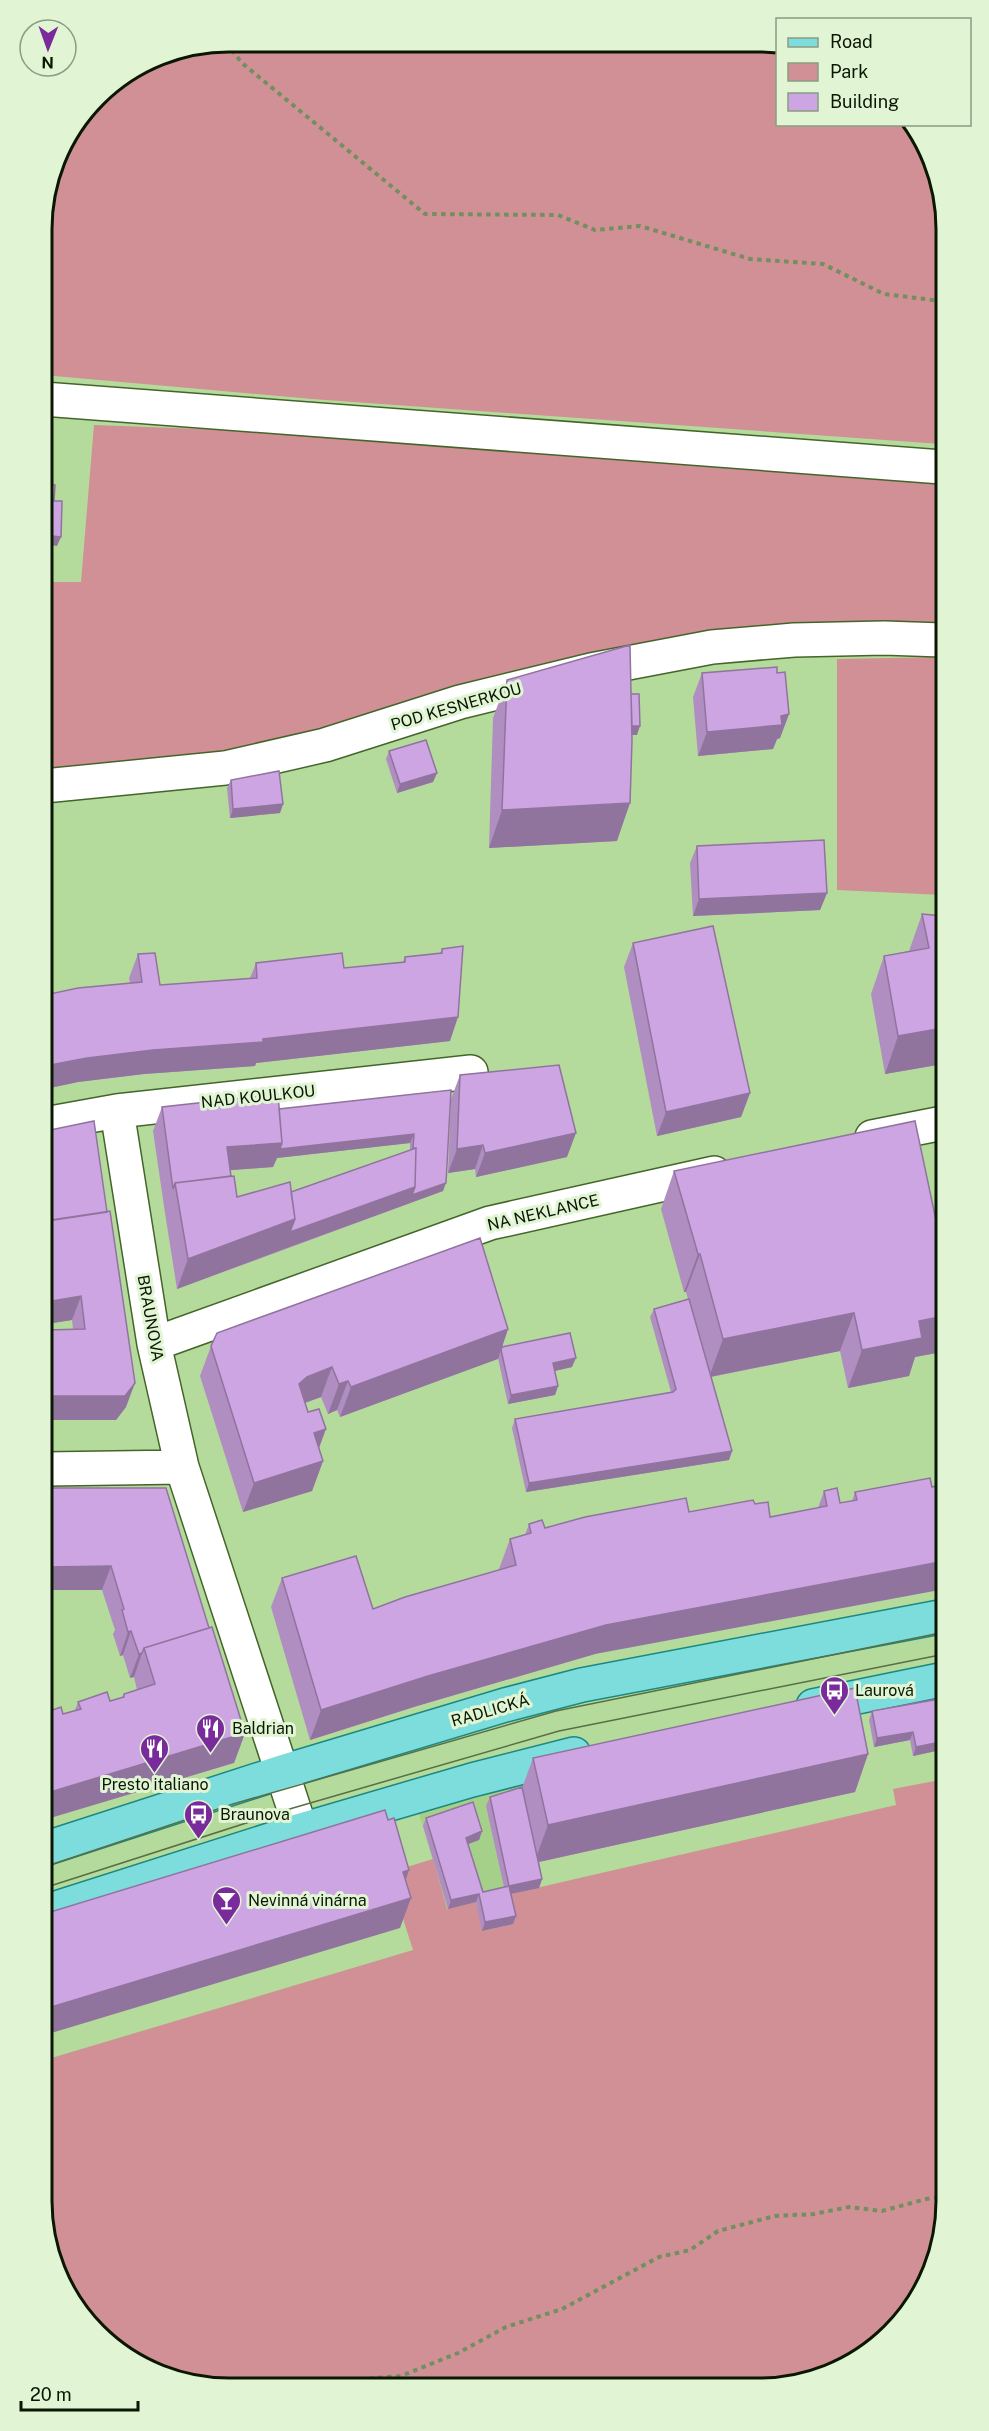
<svg xmlns="http://www.w3.org/2000/svg" width="989" height="2431" font-family="'Public Sans',sans-serif">
	<rect width="100%" height="100%" fill="#b4db9b"/>
	<path fill="#a5d089" d="M515,1780L539,1888L506,1895L513,1924L482,1931L447,1910L418,1810Z"/>
	<path fill="#d09095" d="M259,42L777,45L778,124L908,125L941,181V444L312,399L43,375L42,217L61,146L106,89L137,69Z
		M94,425L339,434L942,479V626L854,624L331,729L223,755L44,777L43,582H81Z
		M942,657L943,895L837,890V659Z
		M945,1779L947,2214L933,2273L901,2325L854,2364L808,2383L193,2385L106,2342L67,2296L48,2250V2059L413,1950L399,1906L405,1902L397,1870L433,1859L447,1909L476,1902L483,1931L513,1924L506,1895L896,1805L893,1789Z"/>
	<g fill="none" stroke-linecap="round" stroke-linejoin="round">
		<defs>
			<path id="minor" d="M43,399L942,467
				M44,786L225,768L325,745L460,702L591,670L712,647L794,640L884,638L942,640
				M117,1111L154,1344L182,1467L301,1830
				M45,1124L117,1111L471,1072
				M872,1137L943,1123
				M154,1344L490,1223L714,1173
				M46,1469L182,1467"/>
			<path id="major" d="M813,1706L945,1679
				M47,1848L282,1772L505,1705L582,1685L945,1616
				M47,1911L301,1830L472,1780L574,1754"/>
		</defs>
		<use href="#minor" stroke="#44652a" stroke-width="36"/>
		<use href="#major" stroke="#1b8980" stroke-width="36"/>
		<path stroke="#728f60" stroke-width="4" stroke-dasharray="4.5 4.5" stroke-linecap="butt" d="M226,43L242,63L425,214L558,215L595,230L640,226L750,259L823,264L884,294L941,301
			M907,124L941,189
			M325,2385L336,2381L401,2376L458,2353L506,2327L562,2309L659,2257L690,2250L718,2231L775,2216L814,2214L849,2207L882,2211L926,2199L947,2196"/>
		<use href="#minor" stroke="#fff" stroke-width="33"/>
		<use href="#major" stroke="#7cdddc" stroke-width="33"/>
		<path stroke="#576f47" stroke-width="1.5" d="M47,1866L233,1804L556,1711L945,1632
			M47,1887L293,1808L559,1731L945,1654"/>
	</g>
	<path fill="#b08ec2" fill-rule="evenodd" d="M702,673H777L789,714L780,738L777,739L773,749L698,756L693,697Z
		M507,680L631,694L637,735H632L617,841L489,848L493,718Z
		M389,751L437,773L433,782L397,793L386,759Z
		M231,780L283,804L280,813L230,818L227,788Z
		M697,846L827,893L820,910L693,916L690,863Z
		M922,914L943,916V1064L885,1074L871,994L884,956L909,951Z
		M633,943L750,1093L741,1117L657,1136L624,967Z
		M442,949L450,1041L256,1063L255,1066L144,1074L78,1082L45,1089V995L130,983L129,978L138,954L160,985L250,978L256,963L344,968L403,962L405,957L440,953Z
		M460,1075L567,1157L476,1177L475,1169L448,1173L451,1099Z
		M451,1090L443,1191L177,1289L165,1213L153,1131L162,1107L279,1109ZM410,1143V1150L291,1192L237,1197L231,1176V1170L273,1167L277,1158Z
		M45,1131L126,1407L116,1420L73,1329L72,1320L46,1324Z
		M674,1171L942,1352L915,1357L909,1376L848,1388L840,1351L711,1377L732,1451L729,1460L526,1492L512,1428L515,1419L671,1392L650,1317L654,1309L688,1299L686,1292H684L661,1209Z
		M508,1329L502,1347L572,1367L555,1371L558,1386L555,1395L508,1404L498,1358L340,1417L337,1410L328,1414L321,1397L305,1403L323,1461L312,1491L243,1512L200,1376L211,1346Z
		M930,1478L595,1654L417,1706L310,1740L271,1607L282,1578L373,1609L499,1570V1569L510,1539L525,1535L529,1524L545,1528L755,1504L770,1517L818,1508L824,1491L840,1503L852,1501L855,1492Z
		M46,1488L209,1628L245,1733L234,1763L63,1714L75,1710L78,1702L110,1701L122,1697L124,1694L137,1690L134,1677L130,1678L123,1655L120,1656L113,1634L115,1630L102,1590Z
		M945,1700V1749L913,1756L910,1740L874,1747L869,1720L872,1711Z
		M868,1754L855,1792L539,1862L542,1879L539,1888L511,1894L516,1916L513,1924L482,1931L476,1902L448,1909L423,1826L426,1818L482,1831L479,1840L468,1844L483,1892L504,1887L486,1806L490,1797L522,1788L533,1758Z"/>
	<path fill="#90749e" d="M53,536L61,537L57,546L50,545Z
		M43,552H52L49,561H43Z
		M789,714L780,738L777,739L773,749L698,756L707,732Z
		M620,726H640L637,735H617Z
		M437,773L433,782L397,793L400,784Z
		M630,803L617,841L489,848L502,810Z
		M283,804L280,813L230,818L233,809Z
		M827,893L820,910L693,916L699,899Z
		M458,1017L450,1041L256,1063L255,1066L144,1074L78,1082L45,1089V1066L87,1058L153,1050L263,1039Z
		M943,1028V1064L885,1074L898,1036Z
		M750,1093L741,1117L657,1136L666,1112Z
		M576,1133L567,1157L476,1177L485,1153Z
		M414,1134L410,1143L277,1158L273,1167L219,1171L227,1147L282,1143Z
		M483,1145L475,1169L448,1173L457,1149Z
		M446,1183L443,1191L284,1249L290,1232L415,1187Z
		M295,1219L284,1249L177,1289L188,1259Z
		M698,1254H700L686,1292H684Z
		M81,1296L72,1320L46,1324V1302Z
		M854,1313L840,1351L709,1377L723,1339Z
		M944,1316V1345L942,1352L915,1357L909,1376L848,1388L862,1350L919,1321Z
		M508,1329L498,1359L340,1417L351,1387Z
		M576,1358L572,1367L550,1372L553,1363Z
		M332,1367L321,1397L296,1406L299,1384L307,1377Z
		M348,1381L337,1410L328,1414L339,1384Z
		M135,1383L126,1407L116,1420H46V1396Z
		M558,1386L555,1395L508,1404L511,1395Z
		M326,1429L315,1459L314,1433Z
		M732,1451L729,1460L526,1492L529,1483Z
		M323,1461L312,1491L243,1512L254,1483Z
		M945,1561V1589L595,1654L417,1706L310,1740L321,1710L428,1676L606,1625Z
		M111,1566L102,1590H46V1567Z
		M131,1631L123,1655L120,1656L128,1632Z
		M142,1653L134,1677L130,1678L139,1654Z
		M913,1732L910,1740L874,1747L877,1738Z
		M245,1733L234,1763L47,1819V1793Z
		M945,1741V1749L913,1756L916,1747Z
		M868,1754L855,1792L534,1863L548,1825Z
		M482,1831L479,1840L463,1846L466,1838Z
		M409,1870L399,1900L403,1872Z
		M542,1879L539,1888L506,1895L509,1886Z
		M479,1894L476,1902L448,1909L451,1900Z
		M411,1898L400,1928L48,2034V2008Z
		M516,1916L513,1924L482,1931L485,1922Z"/>
	<path fill="#cda5e2" stroke="#90749e" stroke-width="1.5" d="M43,485H55L54,501H62L61,537L53,536L52,552H43Z
		M630,645L632,741L630,803L502,810L507,680Z
		M777,667V673L785,672L789,714L781,716L782,725L707,732L702,673Z
		M631,694H639L640,726H632Z
		M426,740L437,773L400,784L389,751Z
		M279,771L283,804L233,809L231,780Z
		M824,840L827,893L699,899L697,846Z
		M922,914L943,916V1028L898,1036L884,956L929,948Z
		M713,926L750,1093L666,1112L633,943Z
		M463,946L458,1017L263,1039V1042L153,1050L87,1058L45,1066V995L78,988L142,982L138,954L155,953L160,985L257,978L256,963L342,953L344,968L405,962V957L442,953V949Z
		M559,1065L576,1133L485,1153L483,1145L457,1149L460,1075Z
		M451,1090L446,1183L412,1195L415,1187L416,1148H413L414,1134L280,1149L282,1143L279,1109Z
		M278,1094L282,1143L227,1147L231,1176L175,1183L173,1189L162,1107Z
		M94,1121L107,1212L48,1221L45,1204V1131Z
		M915,1121L944,1258V1316L919,1321L922,1338L862,1350L854,1313L723,1339L700,1254H698L674,1171Z
		M416,1148L415,1187L290,1232L295,1219L291,1192Z
		M234,1176L237,1197L290,1182L295,1219L188,1259L175,1183Z
		M110,1211L135,1383L125,1396H46V1330L85,1329L81,1296L46,1302L45,1263H50L45,1231V1221Z
		M480,1238L508,1329L351,1387L348,1381L339,1384L332,1367L307,1377L299,1384L308,1412L319,1409L326,1429L314,1433L323,1461L254,1483L211,1346L217,1333Z
		M689,1299L732,1451L529,1483L515,1419L673,1392L676,1389L654,1309Z
		M570,1333L576,1358L553,1363L558,1386L511,1395L501,1350L502,1347Z
		M930,1478L932,1487L944,1484L945,1561L606,1625L428,1676L321,1710L282,1578L356,1556L373,1609L405,1597L516,1565L510,1539L531,1533L529,1524L542,1520L545,1528L585,1517L686,1498L689,1512L753,1500L755,1504L768,1502L770,1517L827,1506L824,1491L837,1488L840,1503L857,1500L855,1492Z
		M46,1488H166L209,1628L144,1648L142,1653L139,1654L131,1631L128,1632L122,1610L124,1609L111,1566L46,1567Z
		M212,1627L245,1733L47,1793V1712L61,1707L63,1714L81,1709L78,1702L107,1692L110,1701L124,1697V1694L155,1684L144,1648Z
		M855,1688L868,1754L548,1825L533,1758Z
		M945,1698V1741L916,1747L913,1732L877,1738L872,1711Z
		M522,1787L542,1879L509,1886L490,1797Z
		M473,1802L482,1831L466,1838L483,1892L509,1886L516,1916L485,1922L479,1894L451,1900L426,1818Z
		M385,1810L388,1820L394,1818L409,1870L403,1872L411,1898L48,2008L47,1913Z"/>
	<defs>
		<symbol id="bus-pin" viewBox="-11 -11 22 30"><path d="M0 17L-7.5 6A9.5 9.5 0 1 1 7.5 6Z" fill="#792a9b" stroke="#e1f5d5"/><path d="M-5-6H5V4H4V6H2V4H-2V6H-4V4H-5ZM-3.5-4V0h7V-4ZM-3.5 1.2v1.5H-2V1.2ZM2 1.2v1.5H3.5V1.2Z" fill="#fff"/></symbol>
		<symbol id="restaurant-pin" viewBox="-11 -11 22 30"><path d="M0 17L-7.5 6A9.5 9.5 0 1 1 7.5 6Z" fill="#792a9b" stroke="#e1f5d5"/><path d="M-5-6h1v4h1v-4h1v4h1v-4h1v5L-1.5 .5V6h-2V.5L-5-1ZM5-6V6H3V1.5H1.5Q1.5-4 5-6Z" fill="#fff"/></symbol>
		<symbol id="bar-pin" viewBox="-11 -11 22 30"><path d="M0 17L-7.5 6A9.5 9.5 0 1 1 7.5 6Z" fill="#792a9b" stroke="#e1f5d5"/><path d="M-6-5H6L.8 .8V4.5H3.5V6h-7V4.5H-.8V.8Z" fill="#fff"/></symbol>
	</defs>
	<g fill-rule="evenodd">
		<use href="#bus-pin" x="818" y="1674" width="33" height="45"/>
		<use href="#restaurant-pin" x="194" y="1712" width="33" height="45"/>
		<use href="#restaurant-pin" x="138" y="1732" width="33" height="45"/>
		<use href="#bus-pin" x="182" y="1798" width="33" height="45"/>
		<use href="#bar-pin" x="210" y="1884" width="33" height="45"/>
	</g>
	<g text-anchor="middle" stroke-width="6" stroke-linejoin="round" paint-order="stroke">
		<g font-size="16" fill="#0a1702" stroke="#e1f5d5">
			<text transform="translate(456 706) rotate(-16)" y="6">POD KESNERKOU</text>
			<text transform="translate(258 1096) rotate(-6)" y="6">NAD KOULKOU</text>
			<text transform="translate(543 1212) rotate(-13)" y="6">NA NEKLANCE</text>
			<text transform="translate(151 1318) rotate(80)" y="6">BRAUNOVA</text>
			<text transform="translate(490 1710) rotate(-16)" y="6">RADLICKÁ</text>
		</g>
		<g font-size="16" fill="#0a1702" stroke="#e1f5d5" text-anchor="start">
			<text x="855" y="1696">Laurová</text>
			<text x="232" y="1734">Baldrian</text>
			<text x="155" y="1790" text-anchor="middle">Presto italiano</text>
			<text x="220" y="1820">Braunova</text>
			<text x="248" y="1906">Nevinná vinárna</text>
		</g>
	</g>
	<path d="M0 0H989V2431H0ZM229 52H759A177 177 0 0 1 936 229V2201A177 177 0 0 1 759 2378H229A177 177 0 0 1 52 2201V229A177 177 0 0 1 229 52Z" fill="#e1f5d5" fill-rule="evenodd"/>
	<path fill="none" stroke="#0a1702" stroke-width="3" d="M229 52H759A177 177 0 0 1 936 229V2201A177 177 0 0 1 759 2378H229A177 177 0 0 1 52 2201V229A177 177 0 0 1 229 52Z"/>
	<rect x="776" y="18" width="195" height="108" fill="#e1f5d5" stroke="#8b9c81" stroke-width="1.5"/>
	<rect x="788" y="38" width="30" height="9" fill="#7cdddc" stroke="#8b9c81" stroke-width="1.5"/>
	<text x="830" y="48" font-size="18" fill="#0a1702">Road</text>
	<rect x="788" y="63" width="30" height="18" fill="#d09095" stroke="#8b9c81" stroke-width="1.5"/>
	<text x="830" y="78" font-size="18" fill="#0a1702">Park</text>
	<rect x="788" y="93" width="30" height="18" fill="#cda5e2" stroke="#8b9c81" stroke-width="1.5"/>
	<text x="830" y="108" font-size="18" fill="#0a1702">Building</text>
	<g transform="translate(48 48) rotate(181)"><circle r="28" fill="#e1f5d5" stroke="#8b9c81" stroke-width="1.5"/>
	<path d="M0-4.5L10 22L0 15L-10 22Z" fill="#792a9b"/>
	<text y="-9" font-size="16" font-weight="bold" text-anchor="middle" fill="#0a1702">N</text>
	</g>
	<path d="M21 2401v9h117v-9" fill="none" stroke="#0a1702" stroke-width="3"/>
	<text x="30" y="2401" font-size="18" fill="#0a1702" stroke="#e1f5d5" stroke-width="4.5" paint-order="stroke">20 m</text>
</svg>
